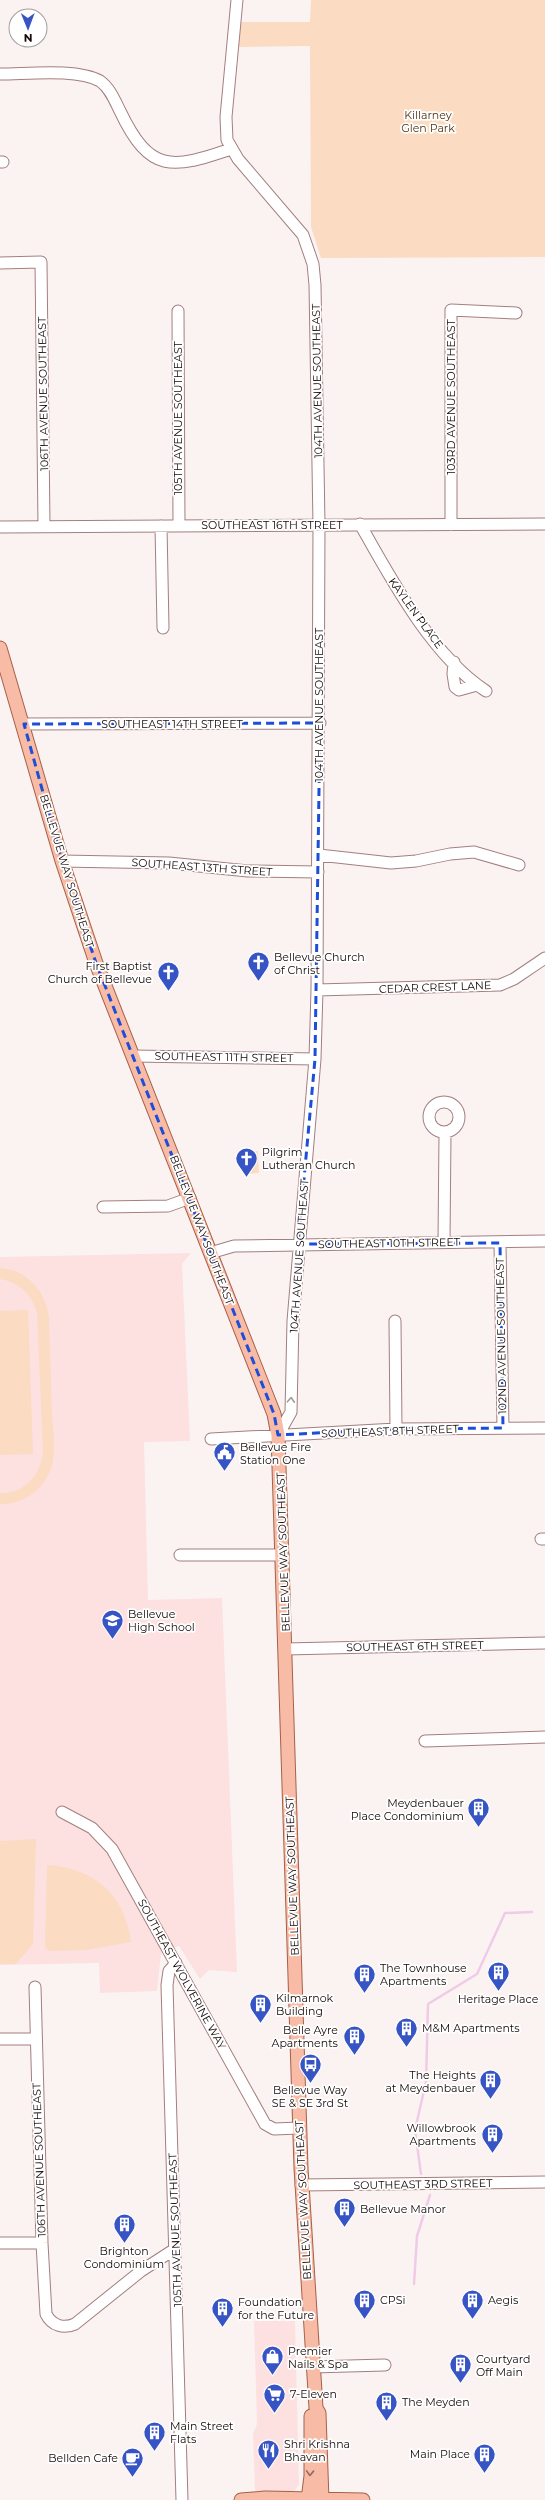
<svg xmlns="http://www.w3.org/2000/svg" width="545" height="2500" font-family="Montserrat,sans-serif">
	<rect width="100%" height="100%" fill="#fbf3f2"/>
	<path fill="#fde0e0" d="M191,1253L182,1264L190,1441L144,1442L148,1600L222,1598L237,1972L209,1970L200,1979L179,1946L161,1954L157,1991L100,1993L99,1963L0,1965V1257Z
		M254,2321H295L299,2485L294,2491H255L253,2434L257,2424Z"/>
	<path fill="#fbdbc1" d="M311,0H545V257L321,258L311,227L310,46L238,47L241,22H310Z
		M258,1151L259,1173L245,1174L244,1152Z
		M0,1268C28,1270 46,1292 49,1318C50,1351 51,1384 52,1416C53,1432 56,1450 52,1465C46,1488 24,1505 0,1504V1493C25,1494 42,1474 43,1450L37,1312C31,1294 19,1282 0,1279Z
		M28,1310L33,1454L0,1455V1311Z
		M36,1839L33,1944L16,1964H0V1841Z
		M47,1865C95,1868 125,1895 131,1942L86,1950L49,1951L45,1947Z"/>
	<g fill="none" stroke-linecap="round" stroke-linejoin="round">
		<path stroke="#f0cbe7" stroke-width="2.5" d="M421,2174L415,2130L426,2082L428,2004L477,1974L505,1913L532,1912
			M414,2284L417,2236L430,2195"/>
		<defs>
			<path id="minor" d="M237,0L226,117L227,140L238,159L303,235L313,264L315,285L319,525L317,990L315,1059L293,1321L291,1412L278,1435
				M0,74C27,74 77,68 100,81C110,88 115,101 120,111C150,174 172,169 231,149
				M0,162H3
				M0,263L41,262L44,526
				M178,311L179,526
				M360,524C391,579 432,656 486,691
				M451,525V310L516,313
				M161,526L163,628
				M0,527L545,524
				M454,662L453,674L455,687L459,690L477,685
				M24,724L320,723
				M319,855L391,863L416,861L450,854L474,852L519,865
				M62,861L169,863L248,871L318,872
				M317,990L500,985L514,979L545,958
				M133,1056L315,1059
				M429 1117a15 15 0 1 1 30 0a15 15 0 1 1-30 0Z
				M103,1207L168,1206L190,1198
				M444,1242L445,1133
				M500,1243L503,1428
				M210,1253L234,1246L545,1241
				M395,1321L396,1429
				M211,1439L396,1429L545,1428
				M541,1539H545
				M180,1555H283
				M286,1649L545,1643
				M425,1741L545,1737
				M62,1812L92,1828L112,1849L265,2124L274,2129L299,2128
				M176,1963L169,1971L167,1985L182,2500
				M35,1987L42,2243L46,2314C52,2326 64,2329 75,2324L141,2271L175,2249
				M0,2039H36
				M301,2185L545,2182
				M0,2243H42
				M312,2367L385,2365"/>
			<path id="major" d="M0,648L62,861L96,963L274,1414L278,1435L301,2168L316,2408L319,2413L322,2500
				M241,2500L265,2498L363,2500
				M308,2500L311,2476V2416"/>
		</defs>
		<use href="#minor" stroke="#a37f7f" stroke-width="13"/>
		<use href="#major" stroke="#a66049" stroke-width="15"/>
		<use href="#minor" stroke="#fff" stroke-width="11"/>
		<use href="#major" stroke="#f8bca6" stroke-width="13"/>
	</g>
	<defs><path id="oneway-chevron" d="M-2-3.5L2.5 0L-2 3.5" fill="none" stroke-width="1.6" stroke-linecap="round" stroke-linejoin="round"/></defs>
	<use stroke="#a19d9d" href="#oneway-chevron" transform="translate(291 1400) rotate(-87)"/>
	<use stroke="#926b5f" href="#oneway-chevron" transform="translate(310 2473) rotate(92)"/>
	<path fill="none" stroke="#1d4ed8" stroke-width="3" stroke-dasharray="8 5" stroke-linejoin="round" d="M320,723L315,1059L298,1244L500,1243L503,1428L396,1429L278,1435L274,1414L96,963L62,861L24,724Z"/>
	<defs>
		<symbol id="church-pin" viewBox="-11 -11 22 30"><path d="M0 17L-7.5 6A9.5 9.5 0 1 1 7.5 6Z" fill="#3754c5" stroke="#fff"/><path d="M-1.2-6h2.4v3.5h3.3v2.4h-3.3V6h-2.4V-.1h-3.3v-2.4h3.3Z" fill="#fff"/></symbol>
		<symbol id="civic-pin" viewBox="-11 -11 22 30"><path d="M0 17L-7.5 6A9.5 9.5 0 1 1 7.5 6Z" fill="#3754c5" stroke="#fff"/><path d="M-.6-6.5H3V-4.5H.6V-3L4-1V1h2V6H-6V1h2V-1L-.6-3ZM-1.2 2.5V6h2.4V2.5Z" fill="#fff"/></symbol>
		<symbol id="school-pin" viewBox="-11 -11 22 30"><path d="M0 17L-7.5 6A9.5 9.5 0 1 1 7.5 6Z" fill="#3754c5" stroke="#fff"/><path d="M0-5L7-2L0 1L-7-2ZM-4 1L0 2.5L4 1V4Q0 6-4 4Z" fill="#fff"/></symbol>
		<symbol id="building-pin" viewBox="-11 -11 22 30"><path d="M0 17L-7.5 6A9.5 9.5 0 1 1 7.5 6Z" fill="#3754c5" stroke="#fff"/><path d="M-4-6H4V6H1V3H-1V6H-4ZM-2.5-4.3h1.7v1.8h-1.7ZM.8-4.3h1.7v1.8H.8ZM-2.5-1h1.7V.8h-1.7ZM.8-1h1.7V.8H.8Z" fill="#fff"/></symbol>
		<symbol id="bus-pin" viewBox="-11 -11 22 30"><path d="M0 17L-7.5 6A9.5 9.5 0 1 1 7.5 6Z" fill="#3754c5" stroke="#fff"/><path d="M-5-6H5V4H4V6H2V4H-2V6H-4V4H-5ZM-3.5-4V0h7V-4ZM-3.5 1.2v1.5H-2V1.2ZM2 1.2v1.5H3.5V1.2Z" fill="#fff"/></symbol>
		<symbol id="shop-pin" viewBox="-11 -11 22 30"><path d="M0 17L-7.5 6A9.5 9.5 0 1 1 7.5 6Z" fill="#3754c5" stroke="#fff"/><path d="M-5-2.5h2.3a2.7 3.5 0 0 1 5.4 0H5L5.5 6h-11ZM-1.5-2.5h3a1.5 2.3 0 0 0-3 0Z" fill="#fff"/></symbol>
		<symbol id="supermarket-pin" viewBox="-11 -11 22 30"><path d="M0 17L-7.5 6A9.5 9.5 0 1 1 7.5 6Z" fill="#3754c5" stroke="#fff"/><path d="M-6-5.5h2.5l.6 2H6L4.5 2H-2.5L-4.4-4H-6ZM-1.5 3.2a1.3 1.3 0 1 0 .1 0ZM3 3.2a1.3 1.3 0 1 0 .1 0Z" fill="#fff"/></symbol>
		<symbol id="restaurant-pin" viewBox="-11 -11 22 30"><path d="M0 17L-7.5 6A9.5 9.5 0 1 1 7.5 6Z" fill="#3754c5" stroke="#fff"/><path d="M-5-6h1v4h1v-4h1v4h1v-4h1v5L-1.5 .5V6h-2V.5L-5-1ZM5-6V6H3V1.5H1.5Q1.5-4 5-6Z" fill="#fff"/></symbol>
		<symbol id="cafe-pin" viewBox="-11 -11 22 30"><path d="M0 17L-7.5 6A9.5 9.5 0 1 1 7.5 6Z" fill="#3754c5" stroke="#fff"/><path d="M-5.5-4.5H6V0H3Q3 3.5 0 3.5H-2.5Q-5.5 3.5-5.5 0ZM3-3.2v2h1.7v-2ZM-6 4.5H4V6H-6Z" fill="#fff"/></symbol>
	</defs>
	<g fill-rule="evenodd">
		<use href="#church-pin" x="246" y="950" width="25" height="34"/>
		<use href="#church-pin" x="156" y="960" width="25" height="34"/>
		<use href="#church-pin" x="234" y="1146" width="25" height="34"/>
		<use href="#civic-pin" x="212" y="1440" width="25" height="34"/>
		<use href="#school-pin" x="100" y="1608" width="25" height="34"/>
		<use href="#building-pin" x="466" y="1796" width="25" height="34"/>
		<use href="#building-pin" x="486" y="1960" width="25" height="34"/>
		<use href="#building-pin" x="352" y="1962" width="25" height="34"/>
		<use href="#building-pin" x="248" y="1992" width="25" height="34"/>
		<use href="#building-pin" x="394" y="2016" width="25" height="34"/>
		<use href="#building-pin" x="342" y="2024" width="25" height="34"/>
		<use href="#bus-pin" x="298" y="2052" width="25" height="34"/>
		<use href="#building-pin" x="478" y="2068" width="25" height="34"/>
		<use href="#building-pin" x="480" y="2122" width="25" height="34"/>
		<use href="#building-pin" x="332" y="2196" width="25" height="34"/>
		<use href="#building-pin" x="112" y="2212" width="25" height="34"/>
		<use href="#building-pin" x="352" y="2288" width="25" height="34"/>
		<use href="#building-pin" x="460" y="2288" width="25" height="34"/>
		<use href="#building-pin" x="210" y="2296" width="25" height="34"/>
		<use href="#shop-pin" x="260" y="2344" width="25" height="34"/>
		<use href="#building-pin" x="448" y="2352" width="25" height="34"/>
		<use href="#supermarket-pin" x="262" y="2382" width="25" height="34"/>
		<use href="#building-pin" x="374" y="2390" width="25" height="34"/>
		<use href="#building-pin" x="142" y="2420" width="25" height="34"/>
		<use href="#restaurant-pin" x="256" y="2438" width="25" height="34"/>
		<use href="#building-pin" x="472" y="2442" width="25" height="34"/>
		<use href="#cafe-pin" x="120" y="2446" width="25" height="34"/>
	</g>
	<g text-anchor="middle" stroke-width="3.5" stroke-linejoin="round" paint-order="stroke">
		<g font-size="11" fill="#54320f" stroke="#fff">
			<text x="428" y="119">Killarney<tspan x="428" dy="13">Glen Park</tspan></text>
		</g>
		<g font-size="11" fill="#150909" stroke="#fff">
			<text transform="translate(317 381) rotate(-91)" y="4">104TH AVENUE SOUTHEAST</text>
			<text transform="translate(43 394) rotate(-91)" y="4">106TH AVENUE SOUTHEAST</text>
			<text transform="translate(451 397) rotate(-90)" y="4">103RD AVENUE SOUTHEAST</text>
			<text transform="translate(178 418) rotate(-90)" y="4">105TH AVENUE SOUTHEAST</text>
			<text x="272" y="529">SOUTHEAST 16TH STREET</text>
			<text transform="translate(416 613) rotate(54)" y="4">KAYLEN PLACE</text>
			<text transform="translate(319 705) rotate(-90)" y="4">104TH AVENUE SOUTHEAST</text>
			<text x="172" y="728">SOUTHEAST 14TH STREET</text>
			<text transform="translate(202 867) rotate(4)" y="4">SOUTHEAST 13TH STREET</text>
			<text transform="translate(67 871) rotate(73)" y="4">BELLEVUE WAY SOUTHEAST</text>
			<text transform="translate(435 987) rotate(-2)" y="4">CEDAR CREST LANE</text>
			<text transform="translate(224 1057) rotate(1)" y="4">SOUTHEAST 11TH STREET</text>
			<text transform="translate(202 1230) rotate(69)" y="4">BELLEVUE WAY SOUTHEAST</text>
			<text transform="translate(389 1243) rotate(-1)" y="4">SOUTHEAST 10TH STREET</text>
			<text transform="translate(299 1256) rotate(-86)" y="4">104TH AVENUE SOUTHEAST</text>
			<text transform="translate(501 1336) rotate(-91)" y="4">102ND AVENUE SOUTHEAST</text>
			<text transform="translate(390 1431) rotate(-2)" y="4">SOUTHEAST 8TH STREET</text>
			<text transform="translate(283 1552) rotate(-92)" y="4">BELLEVUE WAY SOUTHEAST</text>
			<text transform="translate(415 1646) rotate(-1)" y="4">SOUTHEAST 6TH STREET</text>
			<text transform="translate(292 1876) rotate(-92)" y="4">BELLEVUE WAY SOUTHEAST</text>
			<text transform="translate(182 1974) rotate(61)" y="4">SOUTHEAST WOLVERINE WAY</text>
			<text transform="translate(39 2160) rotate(-92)" y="4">106TH AVENUE SOUTHEAST</text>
			<text transform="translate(423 2184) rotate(-1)" y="4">SOUTHEAST 3RD STREET</text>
			<text transform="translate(303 2200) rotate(-93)" y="4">BELLEVUE WAY SOUTHEAST</text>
			<text transform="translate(175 2230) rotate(-92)" y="4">105TH AVENUE SOUTHEAST</text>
		</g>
		<g font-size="11" fill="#150909" stroke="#fff" text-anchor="start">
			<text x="274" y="961">Bellevue Church<tspan x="274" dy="13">of Christ</tspan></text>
			<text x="152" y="970" text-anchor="end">First Baptist<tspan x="152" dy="13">Church of Bellevue</tspan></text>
			<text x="262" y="1156">Pilgrim<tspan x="262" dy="13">Lutheran Church</tspan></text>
			<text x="240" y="1451">Bellevue Fire<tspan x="240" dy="13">Station One</tspan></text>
			<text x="128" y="1618">Bellevue<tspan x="128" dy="13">High School</tspan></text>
			<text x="464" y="1807" text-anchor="end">Meydenbauer<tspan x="464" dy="13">Place Condominium</tspan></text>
			<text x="380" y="1972">The Townhouse<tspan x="380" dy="13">Apartments</tspan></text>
			<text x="276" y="2002">Kilmarnok<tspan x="276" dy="13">Building</tspan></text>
			<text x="498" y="2003" text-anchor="middle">Heritage Place</text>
			<text x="422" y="2032">M&amp;M Apartments</text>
			<text x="338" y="2034" text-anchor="end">Belle Ayre<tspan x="338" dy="13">Apartments</tspan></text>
			<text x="476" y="2079" text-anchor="end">The Heights<tspan x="476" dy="13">at Meydenbauer</tspan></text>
			<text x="310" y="2094" text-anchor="middle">Bellevue Way<tspan x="310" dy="13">SE &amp; SE 3rd St</tspan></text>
			<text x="476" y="2132" text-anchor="end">Willowbrook<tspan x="476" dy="13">Apartments</tspan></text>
			<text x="360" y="2213">Bellevue Manor</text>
			<text x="124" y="2255" text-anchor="middle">Brighton<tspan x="124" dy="13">Condominium</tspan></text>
			<text x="380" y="2304">CPSi</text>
			<text x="488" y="2304">Aegis</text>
			<text x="238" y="2306">Foundation<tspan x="238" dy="13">for the Future</tspan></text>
			<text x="288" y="2355">Premier<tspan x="288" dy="13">Nails &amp; Spa</tspan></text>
			<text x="476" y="2363">Courtyard<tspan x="476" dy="13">Off Main</tspan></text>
			<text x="290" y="2398">7-Eleven</text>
			<text x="402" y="2406">The Meyden</text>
			<text x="170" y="2430">Main Street<tspan x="170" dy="13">Flats</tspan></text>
			<text x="284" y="2448">Shri Krishna<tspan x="284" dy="13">Bhavan</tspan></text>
			<text x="470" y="2458" text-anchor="end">Main Place</text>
			<text x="118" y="2462" text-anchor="end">Bellden Cafe</text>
		</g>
	</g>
	<g transform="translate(28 28) rotate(179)"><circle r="19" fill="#ffffff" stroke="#a19d9d"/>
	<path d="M0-3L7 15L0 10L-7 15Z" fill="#3754c5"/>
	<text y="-6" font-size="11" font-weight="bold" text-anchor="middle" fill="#150909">N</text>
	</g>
</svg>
